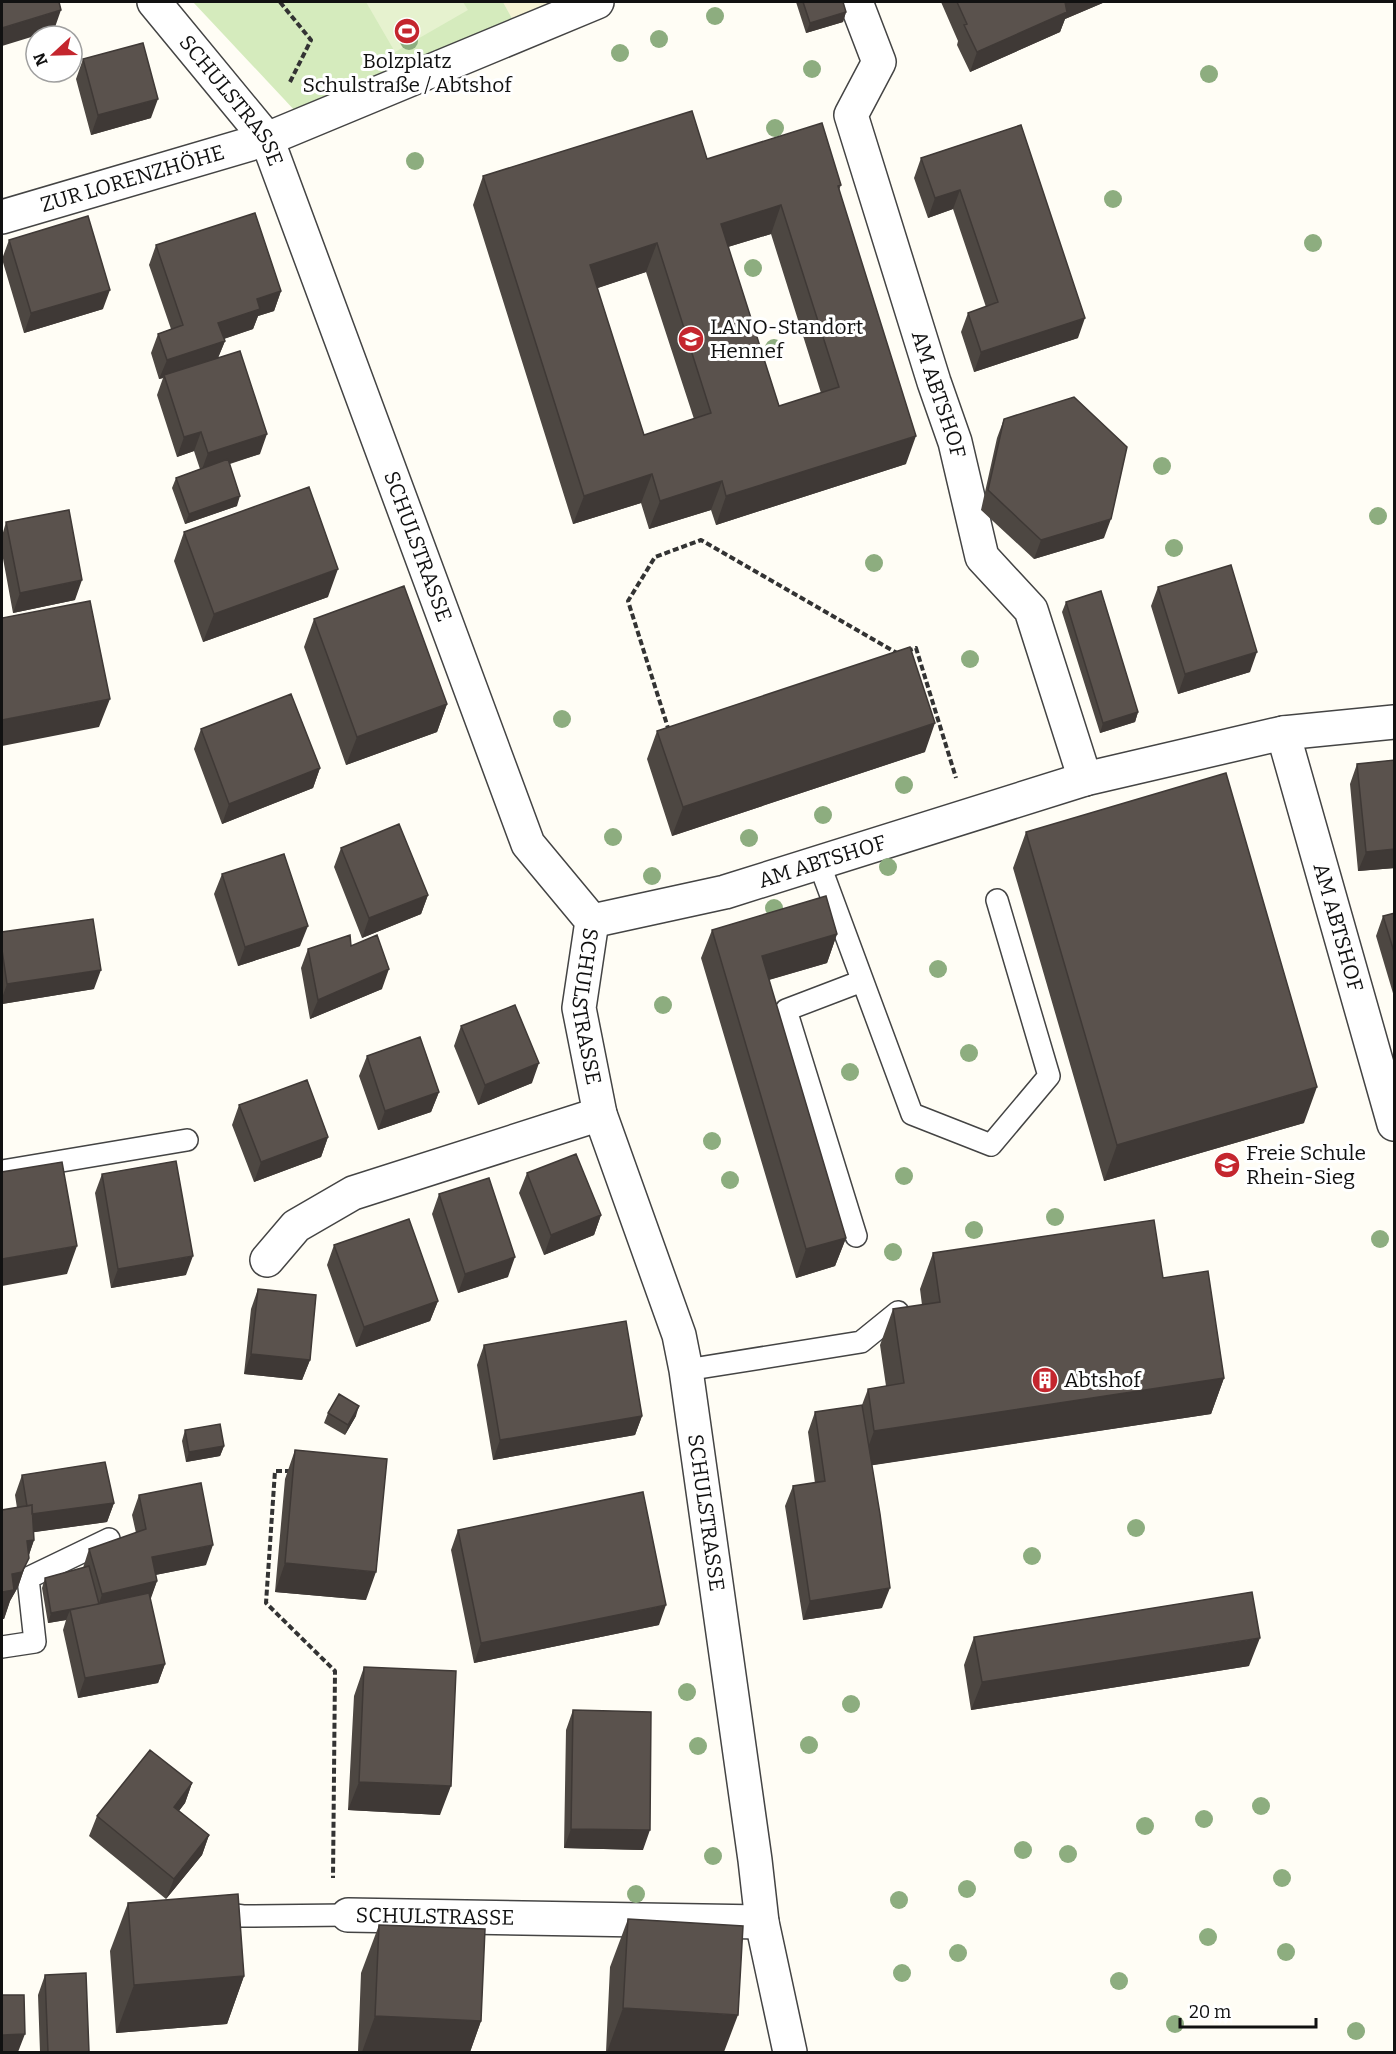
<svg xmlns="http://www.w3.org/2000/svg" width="1396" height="2054" font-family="Bitter,serif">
	<rect width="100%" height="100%" fill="#fffdf5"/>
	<path fill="#f6f3d4" d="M503,2H561L514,22Z"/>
	<path fill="#d5ebbd" d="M193,2H503L514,22L297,113Z"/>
	<path fill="#e6f2cf" d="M366,2H463L468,10L395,52Z"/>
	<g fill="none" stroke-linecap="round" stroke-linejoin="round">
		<defs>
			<path id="lane" d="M819,863L912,1114L991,1145L1049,1076L997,900
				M2,1171L187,1140
				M856,1236L786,1010L862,981
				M686,1370L861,1342L898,1312
				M2,1647L35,1642L28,1578L109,1539
				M213,1912L243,1916L348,1915"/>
			<g id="street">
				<path id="s1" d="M154,2L267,139L528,844L592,921L579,1008L600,1114L679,1335L686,1370L755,1860L762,1922L790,2052"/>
				<path id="s2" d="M856,2L879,62L851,115L934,382L955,442L982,557L1031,610L1085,779"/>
				<path id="s3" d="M2,217L267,139L597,2"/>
				<path id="s4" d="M1283,733L1394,1124"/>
				<path id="s5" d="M592,921L725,892L1085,779L1283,733L1394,722"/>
				<path d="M267,1260L296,1226L353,1193L600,1114"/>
				<path id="s6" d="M348,1915L762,1922"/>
			</g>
		</defs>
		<use href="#lane" stroke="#444" stroke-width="24"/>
		<use href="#street" stroke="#444" stroke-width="36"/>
		<path stroke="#333" stroke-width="4" stroke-dasharray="6 3" stroke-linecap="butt" d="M280,2L311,40L289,84
			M907,651L916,648L956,778
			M669,731L628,601L655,557L701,540L897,653
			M291,1471H275L266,1603L335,1671L333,1878"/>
		<use href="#lane" stroke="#fff" stroke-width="21"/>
		<use href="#street" stroke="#fff" stroke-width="33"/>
	</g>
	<g fill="#8dad7f">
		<circle cx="715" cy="16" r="9"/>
		<circle cx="659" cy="39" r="9"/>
		<circle cx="409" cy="41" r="9"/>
		<circle cx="620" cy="53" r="9"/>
		<circle cx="812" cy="69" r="9"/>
		<circle cx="1209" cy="74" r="9"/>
		<circle cx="775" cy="128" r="9"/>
		<circle cx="415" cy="161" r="9"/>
		<circle cx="1113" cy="199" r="9"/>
		<circle cx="1313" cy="243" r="9"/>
		<circle cx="753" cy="268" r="9"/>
		<circle cx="774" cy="348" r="9"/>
		<circle cx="1162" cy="466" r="9"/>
		<circle cx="1378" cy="516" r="9"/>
		<circle cx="1174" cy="548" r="9"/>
		<circle cx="874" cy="563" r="9"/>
		<circle cx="970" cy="659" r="9"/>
		<circle cx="562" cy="719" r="9"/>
		<circle cx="904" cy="785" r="9"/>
		<circle cx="823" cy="815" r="9"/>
		<circle cx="613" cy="837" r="9"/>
		<circle cx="749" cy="838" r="9"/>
		<circle cx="888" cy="867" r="9"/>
		<circle cx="652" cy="876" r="9"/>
		<circle cx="774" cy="908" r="9"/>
		<circle cx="938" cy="969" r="9"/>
		<circle cx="663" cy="1005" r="9"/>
		<circle cx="969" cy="1053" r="9"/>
		<circle cx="850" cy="1072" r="9"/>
		<circle cx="712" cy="1141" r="9"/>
		<circle cx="904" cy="1176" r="9"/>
		<circle cx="730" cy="1180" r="9"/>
		<circle cx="1055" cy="1217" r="9"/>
		<circle cx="974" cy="1230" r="9"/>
		<circle cx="1380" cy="1239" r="9"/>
		<circle cx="893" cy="1252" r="9"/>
		<circle cx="1136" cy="1528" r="9"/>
		<circle cx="1032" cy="1556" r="9"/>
		<circle cx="687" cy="1692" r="9"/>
		<circle cx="851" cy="1704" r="9"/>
		<circle cx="809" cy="1745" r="9"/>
		<circle cx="698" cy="1746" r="9"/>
		<circle cx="1261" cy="1806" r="9"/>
		<circle cx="1204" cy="1819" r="9"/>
		<circle cx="1145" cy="1826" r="9"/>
		<circle cx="1023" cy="1850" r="9"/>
		<circle cx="1068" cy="1854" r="9"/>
		<circle cx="713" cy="1856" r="9"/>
		<circle cx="1282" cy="1878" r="9"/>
		<circle cx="967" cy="1889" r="9"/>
		<circle cx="636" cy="1894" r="9"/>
		<circle cx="899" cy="1900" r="9"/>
		<circle cx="1208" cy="1937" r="9"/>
		<circle cx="1286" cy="1952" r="9"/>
		<circle cx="958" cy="1953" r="9"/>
		<circle cx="902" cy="1973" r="9"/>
		<circle cx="1119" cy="1981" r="9"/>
		<circle cx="1175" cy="2024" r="9"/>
		<circle cx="1356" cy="2031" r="9"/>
	</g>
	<path fill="#4d4742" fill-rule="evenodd" d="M796,2H843L846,12L843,22L806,33Z
		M941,2H1105L1065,19L1060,32L970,72L957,45L958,41Z
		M83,59L151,118L91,135L76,79Z
		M1021,125L1078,338L974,372L961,332L968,313L986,307L953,209L928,218L914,178L921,158Z
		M707,159L841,185L839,190L906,464L716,525L711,510L649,529L641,503L573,524L473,205L483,176ZM771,234L821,393L779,406L728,247ZM646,272L694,419L644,435L597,288Z
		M9,240L103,309L24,333L2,259Z
		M156,245L281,291L274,311L258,316L253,329L224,339L225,341L218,358L260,454L230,464L237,506L185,524L172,488L176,478L200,469L194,451L177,457L157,395L163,378L159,379L151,353L158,334L171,329L149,265Z
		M1004,419L1104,538L1034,559L981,510L997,438Z
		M6,522L75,600L13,613L2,553V536Z
		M184,532L328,597L203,642L174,561Z
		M1158,587L1250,672L1178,694L1151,606Z
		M1066,602L1138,712L1135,722L1100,733L1062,612Z
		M314,619L447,704L437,732L346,765L304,647Z
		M201,729L320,768L313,788L222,824L194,749Z
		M657,731L925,752L672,836L647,759Z
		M1395,760V868L1358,871L1350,784L1357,764Z
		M1026,832L1304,1123L1104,1181L1013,868Z
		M341,848L428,895L421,914L362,938L334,867Z
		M222,874L300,946L238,966L214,894Z
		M1395,913V1000L1376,936L1383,916Z
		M712,930L837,934L827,963L769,980L846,1238L835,1266L796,1278L701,958Z
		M2,932L94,989L2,1004Z
		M308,949L382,989L310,1019L301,968Z
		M461,1026L532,1083L478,1105L454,1046Z
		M367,1056L439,1092L431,1112L378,1130L359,1076Z
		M239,1105L328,1137L321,1157L254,1182L232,1125Z
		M527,1173L601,1215L594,1235L544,1255L519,1193Z
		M102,1174L186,1275L111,1288L95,1193Z
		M439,1194L508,1277L458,1293L432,1214Z
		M334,1245L438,1301L430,1321L356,1347L327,1265Z
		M933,1253L1163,1278L1224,1378L1211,1414L872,1465L882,1608L803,1620L785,1506L793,1486L815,1483L808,1432L815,1412L862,1405L868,1389L886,1386L880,1345L893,1309L922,1305L920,1289Z
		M258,1289L310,1360L302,1380L244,1374L251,1309Z
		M484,1345L642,1416L635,1435L493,1460L477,1365Z
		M328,1413L356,1416L345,1435L324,1423Z
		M185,1430L224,1446L220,1456L186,1462L182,1441Z
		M295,1450L366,1600L275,1592L285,1479Z
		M22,1475L114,1503L107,1522L34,1532V1540L18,1587L10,1601L4,1619H2V1510L17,1508L15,1495Z
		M139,1495L206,1565L155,1575L157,1581L150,1599L165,1664L158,1683L78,1698L63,1630L66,1620L48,1623L42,1588L45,1578L83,1568L89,1549L136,1533L132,1515Z
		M458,1530L659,1625L474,1663L451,1550Z
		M974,1637L1249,1666L971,1710L964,1665Z
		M364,1667L440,1815L348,1810L354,1696Z
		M573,1710L643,1850L564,1848L566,1730Z
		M192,1783L185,1803L179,1811L209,1835L202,1855L166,1899L89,1836L97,1816Z
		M128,1903L244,1976L227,2024L116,2033L110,1951Z
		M628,1919L724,2052H606L610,1967Z
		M379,1925L481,2021L470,2052H358L361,1973Z
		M45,1975L89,2052H40L38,1995Z"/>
	<path fill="#3f3936" d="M1065,2H1105L1065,19L1060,32L970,72L977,52Z
		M61,10L54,30L2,46V28Z
		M846,12L843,22L806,33L810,23Z
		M158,99L151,118L91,135L98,115Z
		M960,190L953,209L928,218L935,198Z
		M781,205L771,234L711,252L721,224Z
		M657,243L646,272L580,294L590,265Z
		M110,290L103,309L24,333L31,313Z
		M281,291L274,311L258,316L253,329L211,343L218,323L257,299Z
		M1085,318L1078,338L974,372L981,352Z
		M225,341L217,360L164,375L163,378L159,379L167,360Z
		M201,432L194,451L177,457L184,437Z
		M267,434L260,454L201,472L208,453Z
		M916,436L906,464L716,525L726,496Z
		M652,474L641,503L573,524L584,496Z
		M722,481L711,510L649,529L660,501Z
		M240,496L237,506L185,524L189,514Z
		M1111,519L1104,538L1034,559L1041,540Z
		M338,569L328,597L203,642L214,614Z
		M82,580L75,600L13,613L20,593Z
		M1257,652L1250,672L1178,694L1185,674Z
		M110,699L99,727L2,746V720Z
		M447,704L437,732L346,765L357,737Z
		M1138,712L1135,722L1100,733L1103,723Z
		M935,723L925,752L672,836L683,807Z
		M320,768L313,788L222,824L229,804Z
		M1395,849V868L1358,871L1366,852Z
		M428,895L421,914L362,938L369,918Z
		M308,926L300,946L238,966L245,947Z
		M837,934L827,963L751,985L762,956Z
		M389,969L382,989L310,1019L318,1000Z
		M101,970L94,989L2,1004V998L7,984Z
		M539,1063L532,1083L478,1105L485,1085Z
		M1317,1087L1304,1123L1104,1181L1117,1145Z
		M439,1092L431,1112L378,1130L385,1111Z
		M328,1137L321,1157L254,1182L261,1162Z
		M601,1215L594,1235L544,1255L551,1235Z
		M846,1238L835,1266L796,1278L806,1249Z
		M77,1246L67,1274L2,1286V1259Z
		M193,1256L186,1275L111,1288L118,1269Z
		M515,1257L508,1277L458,1293L465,1274Z
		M438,1301L430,1321L356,1347L364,1327Z
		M251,1354L310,1360L302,1380L244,1374Z
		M1224,1378L1211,1414L861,1467L874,1431Z
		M359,1406L356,1416L345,1435L348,1425Z
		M642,1416L635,1435L493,1460L500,1440Z
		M224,1446L220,1456L186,1462L189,1452Z
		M114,1503L107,1522L21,1534L29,1514Z
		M34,1540L18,1587L10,1601L4,1619H2V1592L12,1574L27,1541Z
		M213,1545L206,1565L145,1577L152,1557Z
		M285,1563L376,1572L366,1600L275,1592Z
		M157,1581L150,1601L70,1610L66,1620L48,1623L51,1613L99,1604L102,1594Z
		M890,1588L882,1608L803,1620L810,1601Z
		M666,1605L659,1625L474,1663L481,1643Z
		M1260,1638L1249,1666L971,1710L982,1682Z
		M165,1664L158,1683L78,1698L85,1678Z
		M359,1782L451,1786L440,1815L348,1810Z
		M192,1783L185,1803L167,1826L174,1807Z
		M571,1829L650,1830L643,1850L564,1848Z
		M209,1835L202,1855L166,1899L174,1879Z
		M244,1976L227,2024L116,2033L134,1985Z
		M623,2008L738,2015L724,2052H607Z
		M375,2016L481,2021L470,2052H362Z
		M25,2034L18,2052H2V2035Z"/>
	<path fill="#5a524d" stroke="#3f3936" stroke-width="1.5" fill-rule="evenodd" d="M2,2H59L61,10L2,28Z
		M803,2H843L846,12L810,23Z
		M957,2H1067H1065L1067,12L977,52L964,25L967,24Z
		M143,43L158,99L98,115L83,59Z
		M692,111L707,159L822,123L841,185L838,186L916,436L726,496L722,481L660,501L652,474L584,496L483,176ZM781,205L839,387L779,406L721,224ZM657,243L711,413L644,435L590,265Z
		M1021,125L1085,318L981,352L968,313L998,302L960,190L935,198L921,158Z
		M255,213L281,291L257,299L260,309L218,323L225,341L167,360L158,334L183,325L156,245Z
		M88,216L110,290L31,313L9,240Z
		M240,351L267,434L208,453L201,432L184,437L164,375Z
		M1074,397L1127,447L1111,519L1041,540L988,490L1004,419Z
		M228,459L240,496L189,514L176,478Z
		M309,487L338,569L214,614L184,532Z
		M69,510L82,580L20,593L6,522Z
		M1231,565L1257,652L1185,674L1158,587Z
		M404,586L447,704L357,737L314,619Z
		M1101,591L1138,712L1103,723L1066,602Z
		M90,601L110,699L2,720V618Z
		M910,647L935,723L683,807L657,731Z
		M291,694L320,768L229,804L201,729Z
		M1395,760V849L1366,852L1357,764Z
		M1226,773L1317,1087L1117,1145L1026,832Z
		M399,824L428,895L369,918L341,848Z
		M284,854L308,926L245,947L222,874Z
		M826,896L837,934L762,956L846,1238L806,1249L712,930Z
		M1395,913V955L1383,916Z
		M93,919L101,970L7,984L2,950V932Z
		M350,935L351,946L377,935L389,969L318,1000L308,949Z
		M515,1005L539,1063L485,1085L461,1026Z
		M420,1037L439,1092L385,1111L367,1056Z
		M307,1080L328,1137L261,1162L239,1105Z
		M576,1154L601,1215L551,1235L527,1173Z
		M176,1161L193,1256L118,1269L102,1174Z
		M62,1162L77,1246L2,1259V1172Z
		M489,1178L515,1257L465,1274L439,1194Z
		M409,1219L438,1301L364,1327L334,1245Z
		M1154,1220L1163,1278L1208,1271L1224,1378L874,1431L868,1389L904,1383L893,1309L940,1302L933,1253Z
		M258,1289L316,1295L310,1360L251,1354Z
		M626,1321L642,1416L500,1440L484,1345Z
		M339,1394L359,1406L348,1425L328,1413Z
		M862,1405L880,1514L890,1588L810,1601L793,1486L825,1481L815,1412Z
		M220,1424L224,1446L189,1452L185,1430Z
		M295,1450L387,1459L376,1572L285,1563Z
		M105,1462L114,1503L32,1514V1505L27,1506L22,1475Z
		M201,1483L213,1545L152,1557L157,1581L102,1594L89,1549L146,1529L139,1495Z
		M643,1492L666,1605L481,1643L458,1530Z
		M32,1505L34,1540L27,1541L29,1558L22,1572L12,1574L14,1590L2,1592V1510Z
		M89,1566L99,1604L51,1613L45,1578Z
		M1252,1592L1260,1638L982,1682L974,1637Z
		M149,1593L165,1664L85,1678L70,1610Z
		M364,1667L456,1671L451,1786L359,1782Z
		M573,1710L651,1712L650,1830L571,1829Z
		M150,1750L192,1783L174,1807L209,1835L174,1879L97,1816Z
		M238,1894L244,1976L134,1985L128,1903Z
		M628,1919L743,1926L738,2015L623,2008Z
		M379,1925L485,1929L481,2021L375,2016Z
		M86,1973L89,2052H48L45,1975Z
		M2,1995H24L25,2034L2,2035Z"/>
	<defs>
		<symbol id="stadium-disc" viewBox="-11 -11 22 22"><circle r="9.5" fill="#c4262e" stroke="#fff"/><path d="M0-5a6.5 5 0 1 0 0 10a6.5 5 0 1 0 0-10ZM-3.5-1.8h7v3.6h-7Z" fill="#fff"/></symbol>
		<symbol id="school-disc" viewBox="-11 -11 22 22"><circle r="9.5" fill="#c4262e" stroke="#fff"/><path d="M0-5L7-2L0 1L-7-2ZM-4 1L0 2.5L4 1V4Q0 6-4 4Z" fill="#fff"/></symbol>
		<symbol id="building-disc" viewBox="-11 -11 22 22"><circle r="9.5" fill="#c4262e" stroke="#fff"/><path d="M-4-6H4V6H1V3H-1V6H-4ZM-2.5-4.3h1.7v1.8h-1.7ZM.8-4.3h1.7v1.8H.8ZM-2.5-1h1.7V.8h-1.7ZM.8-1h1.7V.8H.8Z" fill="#fff"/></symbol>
	</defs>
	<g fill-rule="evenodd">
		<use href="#stadium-disc" x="392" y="16" width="30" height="30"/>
		<use href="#school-disc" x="676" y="324" width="30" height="30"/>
		<use href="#school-disc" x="1212" y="1150" width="30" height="30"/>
		<use href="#building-disc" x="1030" y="1365" width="30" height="30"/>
	</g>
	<g text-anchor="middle" stroke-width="6" stroke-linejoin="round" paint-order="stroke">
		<g font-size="21" fill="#111" stroke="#fff" text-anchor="start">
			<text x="407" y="68" text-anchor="middle">Bolzplatz<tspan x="407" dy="24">Schulstraße / Abtshof</tspan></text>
			<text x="710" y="334">LANO-Standort<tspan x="710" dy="24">Hennef</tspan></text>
			<text x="1246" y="1160">Freie Schule<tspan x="1246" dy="24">Rhein-Sieg</tspan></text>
			<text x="1064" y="1387">Abtshof</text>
		</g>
		<g font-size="21" fill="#111" stroke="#fff">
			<text dy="7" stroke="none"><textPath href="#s1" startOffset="126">SCHULSTRASSE</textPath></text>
			<text dy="7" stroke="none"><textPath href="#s3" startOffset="136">ZUR LORENZHÖHE</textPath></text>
			<text dy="7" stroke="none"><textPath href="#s2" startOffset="417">AM ABTSHOF</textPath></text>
			<text dy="7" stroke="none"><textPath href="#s1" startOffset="612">SCHULSTRASSE</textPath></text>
			<text dy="7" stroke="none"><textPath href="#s5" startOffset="238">AM ABTSHOF</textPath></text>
			<text dy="7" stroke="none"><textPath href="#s4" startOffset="202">AM ABTSHOF</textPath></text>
			<text dy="7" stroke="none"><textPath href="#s1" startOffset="1116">SCHULSTRASSE</textPath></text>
			<text dy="7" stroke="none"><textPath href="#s1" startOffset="1640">SCHULSTRASSE</textPath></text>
			<text dy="7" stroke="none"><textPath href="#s6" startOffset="87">SCHULSTRASSE</textPath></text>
		</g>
	</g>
	<rect width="1396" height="2054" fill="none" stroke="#111111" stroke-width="6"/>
	<g transform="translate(54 54) rotate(248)"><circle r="28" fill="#ffffff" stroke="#a0a0a0" stroke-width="1.5"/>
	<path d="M0-4.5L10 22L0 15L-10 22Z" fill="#c4262e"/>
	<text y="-9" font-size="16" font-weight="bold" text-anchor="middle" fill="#111111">N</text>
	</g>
	<path d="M1180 2018v9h136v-9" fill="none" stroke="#111111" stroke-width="3"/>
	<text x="1189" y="2018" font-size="18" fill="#111111" stroke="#ffffff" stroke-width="4.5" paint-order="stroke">20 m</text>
</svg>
